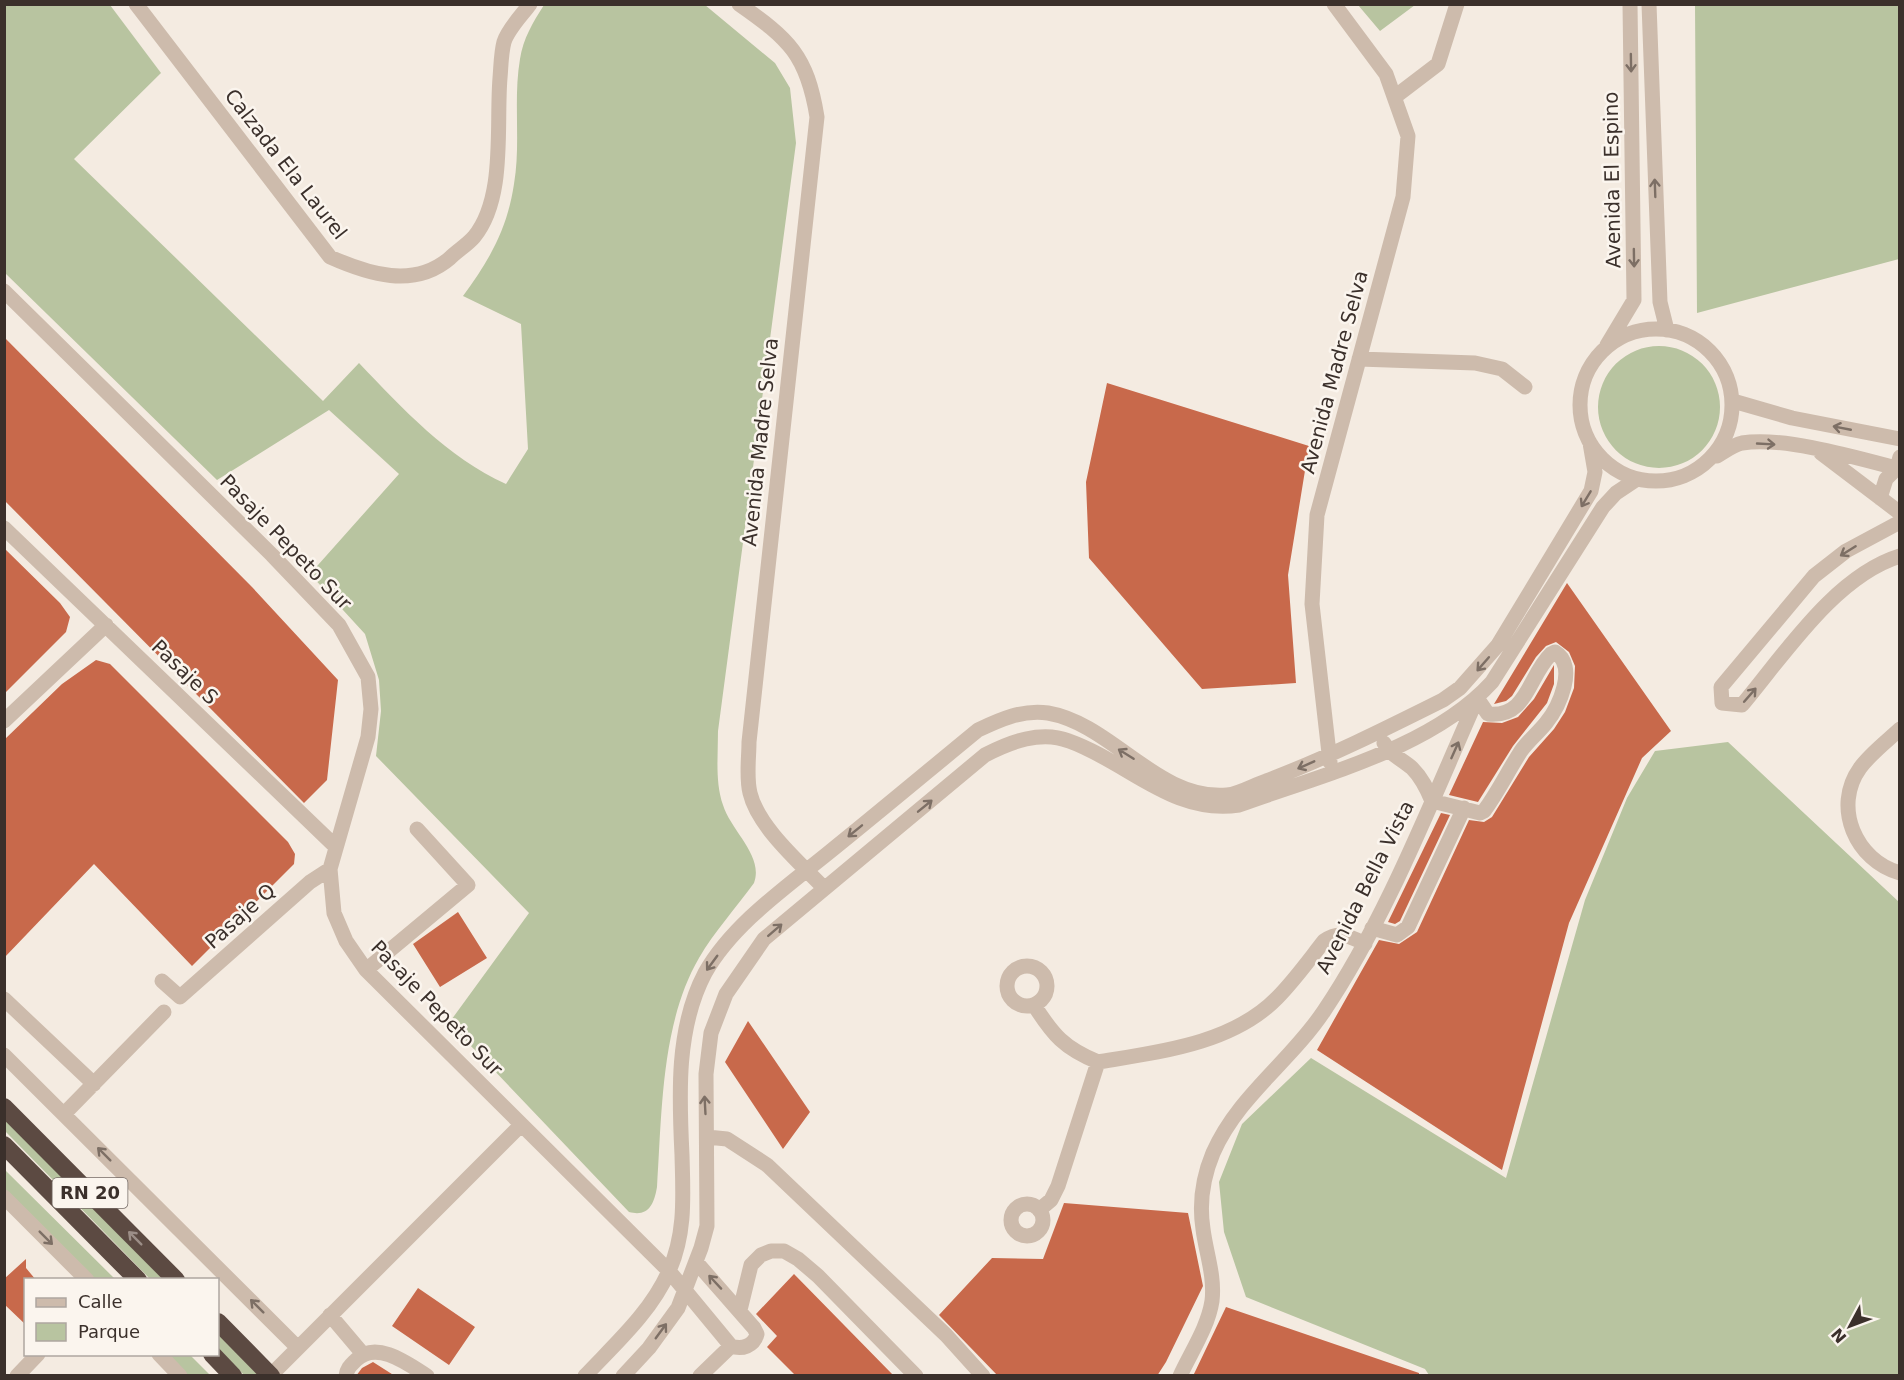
<svg xmlns="http://www.w3.org/2000/svg" width="1904" height="1380" font-family="'DejaVu Sans',sans-serif">
	<rect width="100%" height="100%" fill="#f4ebe1"/>
	<path fill="#b8c4a0" d="M4,5H110L161,73L74,159L323,401L359,363C403,409 447,457 506,484L528,449L521,324L463,296C490,259 507,230 514,184C521,143 513,100 520,59C523,39 533,22 544,5H705L775,63L790,88L796,143L718,731C718,756 715,782 723,805C731,831 764,856 754,883C736,908 714,932 699,958C661,1023 662,1113 657,1187C654,1205 648,1217 629,1212L449,1023L529,913L376,756L381,711L379,680L365,634L310,574L399,474L329,410L217,480L5,273Z
		M1358,5H1415L1380,31Z
		M1695,5H1899V259L1697,313Z
		M1598 407a61 61 0 1 1 122 0a61 61 0 1 1-122 0Z
		M1728,742L1899,902V1375H1429L1425,1369L1246,1297L1224,1232L1219,1182L1242,1124L1311,1058L1506,1178L1585,900L1627,798L1655,751Z
		M4,1119L163,1279H150L5,1131Z
		M4,1169L115,1279H92L5,1192Z
		M218,1334L258,1375H244L218,1348Z
		M167,1355H190L210,1375H188Z"/>
	<path fill="#c8694b" d="M4,337L252,587L338,680L327,780L304,803L4,500Z
		M1107,383L1309,446L1288,575L1296,683L1202,689L1089,558L1086,482Z
		M4,548L60,603L70,617L66,632L4,694Z
		M1567,583L1671,731L1642,758L1569,923L1502,1170L1317,1050L1379,940L1399,944L1417,932L1469,820L1484,822L1492,817L1529,757L1554,729L1565,712L1574,688L1575,666L1569,652L1556,642L1546,646L1536,657L1512,696L1506,701L1494,704Z
		M96,660L110,664L288,842L295,854L294,864L192,966L94,864L4,958V740L62,684Z
		M1554,665V684L1547,703L1513,746L1478,802L1449,795L1483,722L1502,723L1518,717L1534,699Z
		M1441,813L1450,815L1400,921L1395,924L1388,922Z
		M458,912L487,958L440,987L413,944Z
		M748,1021L810,1112L783,1149L725,1062Z
		M1064,1203L1188,1213L1203,1286L1166,1362L1157,1376H998L939,1315L992,1258L1043,1259Z
		M26,1259V1268L36,1280H26V1325L4,1304V1279Z
		M794,1274L894,1376H796L767,1347L777,1336L756,1314Z
		M418,1288L475,1327L449,1365L392,1326Z
		M1226,1307L1419,1373V1376H1193Z
		M373,1362L395,1376H356L362,1368Z"/>
	<g fill="none" stroke-linecap="round" stroke-linejoin="round">
		<path stroke="#cdbbac" stroke-width="15" d="M136,4L330,257C368,274 414,289 450,258C457,251 467,245 474,237C506,198 496,126 500,78C501,67 501,53 504,42C508,29 522,15 530,4
			M739,4C789,39 807,55 817,117L749,742C749,758 746,777 750,793C758,827 800,863 824,888
			M1649,4L1660,302L1667,330
			M1396,96L1438,64L1457,4
			M4,291L272,555L339,625L368,677L371,709L368,737L330,869L334,913L346,941L366,970L669,1271L731,1346C742,1350 754,1346 757,1334L754,1328L697,1263
			M1580 405a76 76 0 1 1 152 0a76 76 0 1 1-152 0Z
			M1607,345L1634,300L1630,4
			M1359,359L1475,363L1502,369L1525,387
			M1733,401L1792,418L1900,439
			M1821,453L1900,513
			M1717,456C1724,452 1733,445 1742,443C1783,436 1858,458 1900,469
			M1880,498L1886,479L1897,468L1900,457
			M1900,522L1846,551L1814,576L1721,687L1722,703L1742,705C1784,655 1835,576 1900,556
			M4,528L336,847
			M4,721L106,625
			M1900,729C1887,741 1870,754 1860,768C1832,807 1856,861 1900,873
			M1384,743C1390,755 1402,759 1412,768C1422,778 1427,789 1432,801
			M1330,762L1312,604L1317,515L1403,197L1408,136L1386,74L1334,4
			M1432,801L1480,813L1484,811C1498,792 1508,771 1521,751C1528,741 1538,733 1546,723C1559,707 1578,666 1555,652L1551,654C1528,676 1528,718 1488,714L1477,698
			M1372,928L1397,935L1408,927L1464,808
			M1007 986a20 20 0 1 1 40 0a20 20 0 1 1-40 0Z
			M366,970L468,885L417,829
			M162,981L180,997L310,882L330,869
			M4,999L94,1084
			M1034,1005C1053,1035 1064,1048 1098,1062
			M4,1055L298,1348
			M64,1114L164,1012
			M707,1137L727,1139L767,1165L946,1335L983,1376
			M4,1197L87,1280
			M1011 1220a16 16 0 1 1 32 0a16 16 0 1 1-32 0Z
			M1039,1210L1051,1200L1058,1186L1098,1062C1159,1052 1232,1044 1277,998C1294,981 1309,960 1324,941C1340,930 1349,936 1365,944
			M740,1310L751,1265L761,1255L771,1251H784L798,1259L818,1276L916,1376
			M330,1315L363,1354
			M159,1354L180,1376
			M271,1375L521,1125
			M17,1376L38,1354
			M346,1376C347,1368 351,1365 356,1360C376,1340 407,1363 427,1376
			M585,1376C616,1343 651,1312 669,1271C686,1233 683,1195 682,1155C679,1095 676,1028 705,973C732,925 785,888 827,854C878,813 928,771 978,730C999,720 1023,709 1048,713C1112,724 1158,801 1227,795C1239,794 1254,785 1266,781C1327,758 1385,729 1443,700L1460,688L1498,645L1591,491L1595,472L1590,443
			M623,1376L649,1348L678,1308L701,1248L707,1226L706,1074L711,1033L726,994L764,939L985,755C1010,742 1041,730 1069,741C1128,762 1172,815 1239,805C1321,775 1432,748 1492,682L1603,507L1616,493L1637,479
			M700,1376L731,1346
			M1180,1376C1191,1352 1208,1327 1212,1301C1215,1276 1206,1253 1203,1229C1199,1203 1203,1177 1213,1153C1238,1096 1290,1062 1324,1011C1386,919 1431,802 1476,701"/>
		<path stroke="#5c4a42" stroke-width="18" d="M4,1107L176,1280
			M4,1145L138,1280
			M218,1322L271,1376
			M212,1354L233,1376"/>
	</g>
	<defs><path id="oneway-shaft" d="M-6 0H5M1.5-3L5.5 0L1.5 3" fill="none" stroke-width="1.6" stroke-linecap="round" stroke-linejoin="round" transform="scale(1.5)"/></defs>
	<g stroke="#7d6f65">
		<use href="#oneway-shaft" transform="translate(1631 63) rotate(89)"/>
		<use href="#oneway-shaft" transform="translate(1655 188) rotate(-92)"/>
		<use href="#oneway-shaft" transform="translate(1634 258) rotate(89)"/>
		<use href="#oneway-shaft" transform="translate(1842 428) rotate(-169)"/>
		<use href="#oneway-shaft" transform="translate(1766 444) rotate(3)"/>
		<use href="#oneway-shaft" transform="translate(1586 499) rotate(121)"/>
		<use href="#oneway-shaft" transform="translate(1848 551) rotate(148)"/>
		<use href="#oneway-shaft" transform="translate(1483 664) rotate(131)"/>
		<use href="#oneway-shaft" transform="translate(1750 695) rotate(-49)"/>
		<use href="#oneway-shaft" transform="translate(1455 750) rotate(-66)"/>
		<use href="#oneway-shaft" transform="translate(1126 754) rotate(-148)"/>
		<use href="#oneway-shaft" transform="translate(1306 765) rotate(156)"/>
		<use href="#oneway-shaft" transform="translate(925 806) rotate(-39)"/>
		<use href="#oneway-shaft" transform="translate(855 831) rotate(141)"/>
		<use href="#oneway-shaft" transform="translate(775 930) rotate(-41)"/>
		<use href="#oneway-shaft" transform="translate(712 963) rotate(126)"/>
		<use href="#oneway-shaft" transform="translate(705 1105) rotate(-93)"/>
		<use href="#oneway-shaft" transform="translate(104 1154) rotate(-135)"/>
		<use href="#oneway-shaft" transform="translate(46 1238) rotate(45)"/>
		<use href="#oneway-shaft" transform="translate(715 1282) rotate(-133)"/>
		<use href="#oneway-shaft" transform="translate(257 1306) rotate(-135)"/>
		<use href="#oneway-shaft" transform="translate(661 1331) rotate(-54)"/>
	</g>
	<use stroke="#9c8e87" href="#oneway-shaft" transform="translate(135 1238) rotate(-135)"/>
	<g text-anchor="middle" stroke-width="5" stroke-linejoin="round" paint-order="stroke">
		<rect fill="#fbf5ee" stroke="#756b66" stroke-width="1.5" x="52.5" y="1178" width="75" height="30" rx="4.5"/>
		<g font-size="18" font-weight="bold" fill="#3b302b">
			<text x="90" y="1199">RN 20</text>
		</g>
		<g font-size="20" fill="#3b302b" stroke="#fbf5ee">
			<text transform="translate(286 164) rotate(52)" y="7">Calzada Ela Laurel</text>
			<text transform="translate(1612 180) rotate(-91)" y="7">Avenida El Espino</text>
			<text transform="translate(1334 372) rotate(-75)" y="7">Avenida Madre Selva</text>
			<text transform="translate(760 442) rotate(-84)" y="7">Avenida Madre Selva</text>
			<text transform="translate(286 542) rotate(46)" y="7">Pasaje Pepeto Sur</text>
			<text transform="translate(185 672) rotate(44)" y="7">Pasaje S</text>
			<text transform="translate(1365 887) rotate(-63)" y="7">Avenida Bella Vista</text>
			<text transform="translate(240 916) rotate(-42)" y="7">Pasaje Q</text>
			<text transform="translate(437 1008) rotate(46)" y="7">Pasaje Pepeto Sur</text>
		</g>
	</g>
	<rect width="1904" height="1380" fill="none" stroke="#3b302b" stroke-width="12"/>
	<rect x="24" y="1278" width="195" height="78" fill="#fbf5ee" stroke="#aea6a0" stroke-width="1.5"/>
	<rect x="36" y="1298" width="30" height="9" fill="#cdbbac" stroke="#aea6a0" stroke-width="1.5"/>
	<text x="78" y="1308" font-size="18" fill="#3b302b">Calle</text>
	<rect x="36" y="1323" width="30" height="18" fill="#b8c4a0" stroke="#aea6a0" stroke-width="1.5"/>
	<text x="78" y="1338" font-size="18" fill="#3b302b">Parque</text>
	<g transform="translate(1850 1326) rotate(229)" stroke="#fbf5ee" stroke-width="4.5" paint-order="stroke">
	<path d="M0-4.5L10 22L0 15L-10 22Z" fill="#3b302b"/>
	<text y="-9" font-size="16" font-weight="bold" text-anchor="middle" fill="#3b302b">N</text>
	</g>
</svg>
